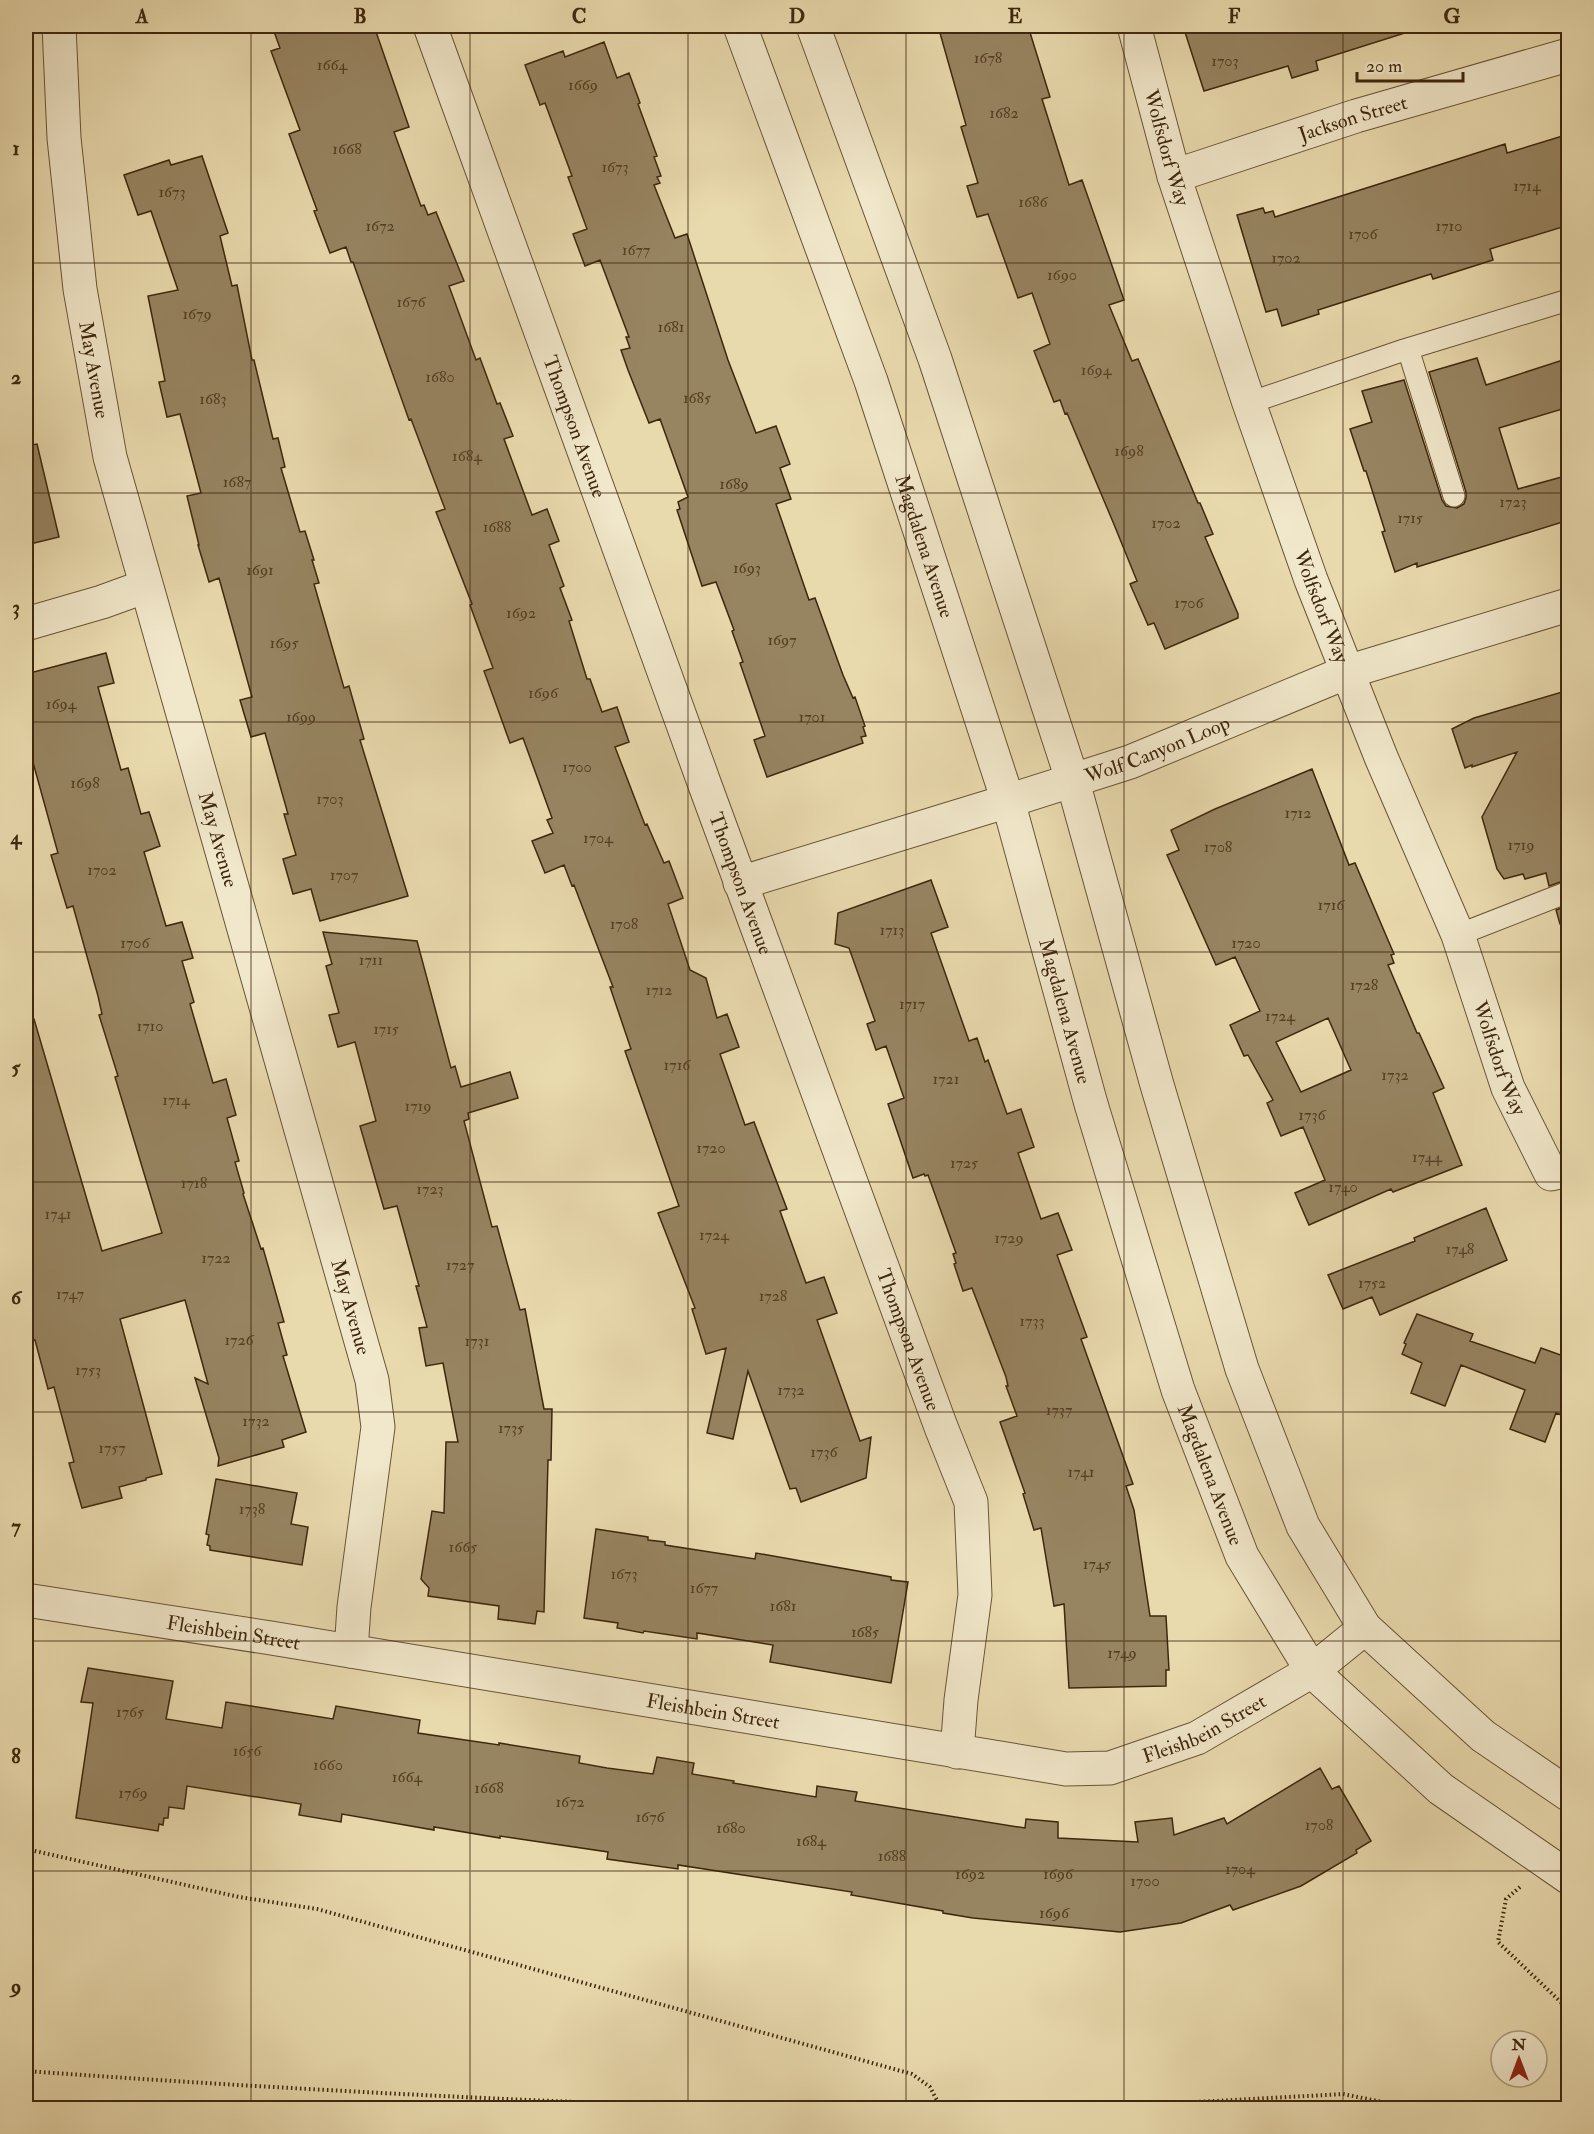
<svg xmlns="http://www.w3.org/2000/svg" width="1594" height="2134" font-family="'IM FELL Double Pica',serif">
	<rect width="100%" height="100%" fill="#e9daae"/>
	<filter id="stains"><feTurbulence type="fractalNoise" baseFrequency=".00333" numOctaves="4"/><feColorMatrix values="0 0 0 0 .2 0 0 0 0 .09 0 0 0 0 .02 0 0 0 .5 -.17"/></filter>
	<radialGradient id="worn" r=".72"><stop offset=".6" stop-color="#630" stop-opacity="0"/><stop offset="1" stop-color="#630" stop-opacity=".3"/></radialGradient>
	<path fill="#978461" stroke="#3e270d" stroke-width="1.5" fill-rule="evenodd" d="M272,26H374L409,127L394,132L421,206L424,205L428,215L436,212L464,281L449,286L476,360L480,358L497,404L500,403L513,436L504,439L532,515L547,509L559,541L549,545L564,586L560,588L572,620L569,621L587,679H590L602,712L617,707L629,742L615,747L645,825L647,824L664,863L669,861L683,898L668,904L690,970L706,978L717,1018L727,1014L739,1047L720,1054L745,1125L754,1122L787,1209L780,1211L806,1283L824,1277L837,1313L817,1320L860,1441L871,1437L866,1478L801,1502L796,1488L790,1489L748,1371L733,1439L707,1433L726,1348L706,1354L692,1309L695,1308L658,1213L679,1206L625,1051L631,1049L610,987H613L574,885L572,886L564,865L545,873L532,841L553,833L547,820L552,818L523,738L510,743L484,671L493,668L470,605L472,604L436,512L445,509L411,419L409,420L353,262H351L346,247L330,253L314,211L317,210L289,134L300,130L271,51L280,48Z
		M938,26H1028L1050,97L1042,99L1069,185L1082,180L1124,300L1109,305L1132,361L1138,359L1198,503H1200L1213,534L1205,537L1238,614V618L1165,649L1154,623L1148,625L1130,584L1137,581L1113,522L1067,413L1065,414L1060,400L1054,402L1034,351L1050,344L1032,293L1018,298L988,214L977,217L967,186L978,183L961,127L966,125Z
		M1183,26H1407L1408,32L1316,61L1318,70L1292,78L1288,66L1204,91Z
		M604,42L617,78L629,73L640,103L638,104L657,156L654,157L661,176L657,177L660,183L654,185L675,238L687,234L728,360L756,433L776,426L790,464L780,468L791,499L776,504L809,600L815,598L843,675L853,698L855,697L865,726L863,727L866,736L861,737L863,743L767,777L754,740L765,736L740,663L743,662L732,631L734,630L716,582L702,586L677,510L680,509L678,502L688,497L660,419L649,423L628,370L621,350L630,348L626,337H629L600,260L585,266L573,234L587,229L568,177L572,176L545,103L540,105L525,65L563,51L565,57Z
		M1569,134V225L1490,249L1493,260L1433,279L1431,274L1318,310L1319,314L1282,326L1277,309L1266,312L1237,215L1263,208L1265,213L1273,211L1275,217L1505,144L1507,153Z
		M202,156L228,233L220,236L232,286L237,285L252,360H254L273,439L278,438L285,467L281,468L300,532L305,531L314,560H312L319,583L314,584L344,688L349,686L364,739L360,740L408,896L320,921L311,889L293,894L283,859L296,855L284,814H288L265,733L251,737L240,700L252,697L219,578L209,582L198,545H199L187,496L201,493L180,414L167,417L159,382L165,381L148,296L178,290L151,211L138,215L124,175L169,160L171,165Z
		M1477,358L1486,385L1569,358V407L1499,428L1518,489L1569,475V520L1417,567V563L1395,572L1382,532L1385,531L1366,471H1364L1350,429L1372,422L1362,391L1404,380L1442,500L1446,506L1457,508L1464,504L1466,498V492L1429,372Z
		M37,444L59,537L26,545V446Z
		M106,653L114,683L98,687L121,770L128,768L141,814L149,812L160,846L144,852L166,926L182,922L193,958L182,961L194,1002L190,1004L213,1083L226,1079L236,1115L227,1118L239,1161L235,1162L244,1193L243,1194L261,1249L263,1248L284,1322L278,1323L287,1355L283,1356L306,1432L282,1440L284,1447L218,1466L219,1458L195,1378L208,1384L185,1300L120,1319L162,1474L146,1478V1480L119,1487L122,1498L82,1508L69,1463L74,1462L54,1387L48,1389L35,1340L26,1343V1020L34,1019L102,1251L162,1233L115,1077L118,1076L99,1015L102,1014L98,996L73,906L67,908L51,855L58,853L26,737V674Z
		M1569,690V879L1549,886L1546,873L1525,879L1523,874L1504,879L1497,869L1482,817L1517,752L1472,767V765L1465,768L1452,729L1474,718Z
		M1312,769L1349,865L1355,863L1394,954L1391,955L1394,963L1388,965L1417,1033H1419L1444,1088L1433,1093L1462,1165L1393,1192L1391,1189L1309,1225L1295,1193L1325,1180L1303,1127L1281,1136L1267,1103L1273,1100L1248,1055L1244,1056L1230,1025L1260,1011L1235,957L1216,965L1167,855L1179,850L1171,830L1215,809ZM1328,1018L1351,1070L1301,1092L1276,1042Z
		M931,880L948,927L931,933L969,1041L977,1038L985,1062L988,1060L1007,1114L1021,1109L1034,1147L1018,1153L1041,1219L1058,1213L1072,1250L1057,1255L1087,1337L1081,1339L1133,1484L1126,1486L1134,1510L1150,1616H1166L1169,1670H1166V1686L1069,1688L1064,1604L1054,1606L1041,1528L1034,1530L1023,1494L1025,1493L1000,1422L1017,1416L1006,1386H1008L1006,1377L972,1288L963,1291L954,1264L956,1263L953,1254L956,1253L928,1175L925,1176L924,1174L913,1178L888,1104L904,1098L886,1046L876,1050L867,1024L875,1021L849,948L835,944L838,913Z
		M1569,905V923L1560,924L1556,910Z
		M323,932L417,941L451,1068L455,1066L461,1087L510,1072L518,1098L468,1113L469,1119L464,1121L492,1227L497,1226L520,1310L525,1309L544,1409H552L551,1460H548L544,1612L537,1611L535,1624L498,1619L499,1606L428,1596L429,1588L421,1579L432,1511L444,1513L446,1442H458L443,1363L426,1366L419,1328L427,1327L416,1286H419L397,1206L384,1209L360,1126L376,1121L355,1042L338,1047L329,1015L339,1013L326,966L332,964Z
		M1486,1208L1507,1260L1380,1315L1372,1297L1343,1309L1328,1275L1415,1241L1414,1238Z
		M1417,1314L1473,1334L1470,1341L1535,1363L1541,1348L1569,1358V1418L1556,1413L1545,1442L1510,1429L1525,1390L1461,1365L1445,1406L1411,1393L1422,1363L1402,1354L1406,1344L1404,1343Z
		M216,1479L297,1493L291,1524L308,1527L302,1565L210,1550V1546L207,1545L209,1535L206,1534Z
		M596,1529L648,1537V1540L665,1542V1545L755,1559L756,1553L891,1577V1580L908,1582L891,1683L770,1662L773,1645L697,1633V1639L644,1631L643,1633L617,1628L618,1623L584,1618Z
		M88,1668L173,1681L166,1719L222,1728L226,1702L333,1719L336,1706L420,1720L418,1733L499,1745V1743L580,1756L579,1763L607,1768L653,1774L657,1757L694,1763L692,1774L734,1781L733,1783L816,1797L817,1786L857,1792L855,1801L1025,1828L1026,1819L1058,1822V1838L1138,1842L1135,1822L1172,1818L1174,1835L1224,1818L1227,1824L1320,1768L1332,1789L1339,1786L1371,1841L1356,1850L1357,1853L1301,1886L1233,1910L1230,1905L1181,1923L1120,1932L973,1918L943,1913V1911L851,1895L852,1892L678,1865V1869L607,1859L608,1852L500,1836V1838L434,1827V1830L342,1814L341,1822L299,1815L301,1804L187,1786L184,1809L169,1807L168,1818H164L163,1825L159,1824L158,1831L76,1818L93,1703L81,1702Z"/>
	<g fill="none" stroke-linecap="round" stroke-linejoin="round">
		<defs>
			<path id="service" d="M1408,349L1454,496
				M1249,403L1404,350L1568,300
				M1458,935L1568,892"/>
			<g id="minor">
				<path id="s1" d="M59,26L64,138L80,289L110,457L372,1380L378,1427L354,1607L351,1651"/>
				<path id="s2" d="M430,26L706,788L941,1427L971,1502L975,1595L961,1700L957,1752"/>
				<path id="s3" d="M1134,26L1174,176L1249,403L1311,580L1381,757L1458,935L1508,1088L1551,1174L1568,1170"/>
				<path id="s4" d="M1174,176L1356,116L1568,55"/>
				<path d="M26,624L102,602L146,586"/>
				<path d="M740,883L1008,801"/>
				<path id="s5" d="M26,1600L271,1638L1066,1769L1110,1768L1197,1738L1312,1671L1365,1628"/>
			</g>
			<g id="tertiary">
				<path id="s6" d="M740,26L871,381L1008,801L1091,1104L1178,1390L1242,1556L1312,1671L1441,1789L1568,1877"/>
				<path d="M813,26L935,359L1073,782L1157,1085L1242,1369L1303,1526L1365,1628L1483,1736L1568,1794"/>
				<path id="s7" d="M1008,801L1130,762L1347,672L1568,605"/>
			</g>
		</defs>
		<use href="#service" stroke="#695435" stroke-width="23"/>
		<use href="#minor" stroke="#695435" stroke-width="35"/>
		<use href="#tertiary" stroke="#695435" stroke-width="35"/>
		<path stroke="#3e270d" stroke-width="4" stroke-dasharray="1.5 3" stroke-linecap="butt" d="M26,1849L239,1897L317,1909L912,2074L930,2087L941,2108
			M1520,1887L1506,1899L1498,1942L1568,2009
			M26,2071C262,2088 498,2100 735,2108
			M1087,2108L1343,2094L1412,2108"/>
		<use href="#service" stroke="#f1e7ca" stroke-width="21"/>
		<use href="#minor" stroke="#f1e7ca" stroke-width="33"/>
		<use href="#tertiary" stroke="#f1e7ca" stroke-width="33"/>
	</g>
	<path fill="none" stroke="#3e270d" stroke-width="1.5" stroke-opacity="0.55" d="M251,26V2108M470,26V2108M688,26V2108M906,26V2108M1124,26V2108M1343,26V2108M26,263H1568M26,493H1568M26,722H1568M26,952H1568M26,1182H1568M26,1412H1568M26,1641H1568M26,1871H1568"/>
	<g text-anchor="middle" stroke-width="6" stroke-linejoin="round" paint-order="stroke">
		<g font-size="16" fill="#543e22">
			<text x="988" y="63">1678</text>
			<text x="1225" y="66">1703</text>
			<text x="332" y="70">1664</text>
			<text x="583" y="90">1669</text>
			<text x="1004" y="118">1682</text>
			<text x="347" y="154">1668</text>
			<text x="615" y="172">1673</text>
			<text x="1527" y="191">1714</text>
			<text x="172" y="197">1673</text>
			<text x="1033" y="207">1686</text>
			<text x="380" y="231">1672</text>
			<text x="1449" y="231">1710</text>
			<text x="1363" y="239">1706</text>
			<text x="636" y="255">1677</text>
			<text x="1286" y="263">1702</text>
			<text x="1062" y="280">1690</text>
			<text x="411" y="307">1676</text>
			<text x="197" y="319">1679</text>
			<text x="671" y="332">1681</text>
			<text x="1096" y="375">1694</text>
			<text x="440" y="382">1680</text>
			<text x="697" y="403">1685</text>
			<text x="213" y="404">1683</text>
			<text x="1129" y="456">1698</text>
			<text x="467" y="461">1684</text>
			<text x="237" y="487">1687</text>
			<text x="734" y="489">1689</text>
			<text x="1513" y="507">1723</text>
			<text x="1410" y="523">1715</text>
			<text x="1166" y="528">1702</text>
			<text x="497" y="532">1688</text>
			<text x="747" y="573">1693</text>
			<text x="260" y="575">1691</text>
			<text x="1189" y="608">1706</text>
			<text x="521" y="618">1692</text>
			<text x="782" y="645">1697</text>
			<text x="284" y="648">1695</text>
			<text x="543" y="698">1696</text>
			<text x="61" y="709">1694</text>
			<text x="301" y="722">1699</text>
			<text x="812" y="722">1701</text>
			<text x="577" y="772">1700</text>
			<text x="85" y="788">1698</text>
			<text x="330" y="804">1703</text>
			<text x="1298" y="818">1712</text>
			<text x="598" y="843">1704</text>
			<text x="1521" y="850">1719</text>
			<text x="1218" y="852">1708</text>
			<text x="102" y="875">1702</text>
			<text x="344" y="880">1707</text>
			<text x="1331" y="910">1716</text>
			<text x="624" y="929">1708</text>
			<text x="892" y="935">1713</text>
			<text x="135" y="948">1706</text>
			<text x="1246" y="948">1720</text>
			<text x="371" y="965">1711</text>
			<text x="1364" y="990">1728</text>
			<text x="659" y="995">1712</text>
			<text x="912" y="1009">1717</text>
			<text x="1280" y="1021">1724</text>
			<text x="150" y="1031">1710</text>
			<text x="386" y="1034">1715</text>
			<text x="677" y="1070">1716</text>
			<text x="1395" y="1080">1732</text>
			<text x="946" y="1084">1721</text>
			<text x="176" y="1105">1714</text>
			<text x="418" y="1111">1719</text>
			<text x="1312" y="1120">1736</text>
			<text x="711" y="1153">1720</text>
			<text x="1427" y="1162">1744</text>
			<text x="964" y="1168">1725</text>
			<text x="194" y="1188">1718</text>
			<text x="1343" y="1192">1740</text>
			<text x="430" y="1194">1723</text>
			<text x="58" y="1219">1741</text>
			<text x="714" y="1240">1724</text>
			<text x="1009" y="1243">1729</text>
			<text x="1460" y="1254">1748</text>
			<text x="216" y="1263">1722</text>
			<text x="460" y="1270">1727</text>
			<text x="1372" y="1288">1752</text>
			<text x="70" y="1299">1747</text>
			<text x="773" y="1301">1728</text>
			<text x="1032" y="1326">1733</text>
			<text x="239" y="1345">1726</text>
			<text x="477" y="1346">1731</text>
			<text x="88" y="1375">1753</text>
			<text x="791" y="1395">1732</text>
			<text x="1059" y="1415">1737</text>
			<text x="256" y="1426">1732</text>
			<text x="511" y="1433">1735</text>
			<text x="112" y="1453">1757</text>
			<text x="824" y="1457">1736</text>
			<text x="1081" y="1477">1741</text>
			<text x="252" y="1514">1738</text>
			<text x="463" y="1552">1665</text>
			<text x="1097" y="1569">1745</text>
			<text x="624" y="1579">1673</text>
			<text x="704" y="1593">1677</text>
			<text x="783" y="1611">1681</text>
			<text x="865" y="1637">1685</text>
			<text x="1122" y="1658">1749</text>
			<text x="130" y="1717">1765</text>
			<text x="247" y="1756">1656</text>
			<text x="328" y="1770">1660</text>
			<text x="407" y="1782">1664</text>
			<text x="489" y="1793">1668</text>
			<text x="133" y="1798">1769</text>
			<text x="570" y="1807">1672</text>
			<text x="650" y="1822">1676</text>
			<text x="1319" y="1830">1708</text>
			<text x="731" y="1833">1680</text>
			<text x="811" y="1846">1684</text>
			<text x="892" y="1861">1688</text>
			<text x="1240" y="1874">1704</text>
			<text x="970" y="1879">1692</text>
			<text x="1058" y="1879">1696</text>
			<text x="1145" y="1886">1700</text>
			<text x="1054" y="1918">1696</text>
		</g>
		<g font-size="20" fill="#3e270d" stroke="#f1e7ca">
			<text dy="7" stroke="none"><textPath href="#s4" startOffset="188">Jackson Street</textPath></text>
			<text dy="7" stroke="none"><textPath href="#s3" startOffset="126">Wolfsdorf Way</textPath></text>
			<text dy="7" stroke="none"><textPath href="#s1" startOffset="346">May Avenue</textPath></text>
			<text dy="7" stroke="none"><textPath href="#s2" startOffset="426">Thompson Avenue</textPath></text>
			<text dy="7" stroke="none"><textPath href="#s6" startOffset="552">Magdalena Avenue</textPath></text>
			<text dy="7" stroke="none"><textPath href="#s3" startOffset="610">Wolfsdorf Way</textPath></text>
			<text dy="7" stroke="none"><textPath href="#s7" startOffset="158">Wolf Canyon Loop</textPath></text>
			<text dy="7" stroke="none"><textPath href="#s1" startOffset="832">May Avenue</textPath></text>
			<text dy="7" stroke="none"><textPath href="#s2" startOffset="912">Thompson Avenue</textPath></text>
			<text dy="7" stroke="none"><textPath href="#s6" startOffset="1038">Magdalena Avenue</textPath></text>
			<text dy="7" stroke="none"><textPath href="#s3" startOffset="1096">Wolfsdorf Way</textPath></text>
			<text dy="7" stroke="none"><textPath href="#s1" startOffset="1318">May Avenue</textPath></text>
			<text dy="7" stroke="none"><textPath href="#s2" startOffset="1398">Thompson Avenue</textPath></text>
			<text dy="7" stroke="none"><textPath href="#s6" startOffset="1524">Magdalena Avenue</textPath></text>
			<text dy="7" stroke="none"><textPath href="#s5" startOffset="210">Fleishbein Street</textPath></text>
			<text dy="7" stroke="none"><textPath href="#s5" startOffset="696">Fleishbein Street</textPath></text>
			<text dy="7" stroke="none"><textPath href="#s5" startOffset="1200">Fleishbein Street</textPath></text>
		</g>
	</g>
	<rect width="1594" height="2134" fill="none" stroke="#e9daae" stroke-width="66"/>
	<g transform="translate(1519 2059)"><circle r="28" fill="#f1e7ca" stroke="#a99a7e" stroke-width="1.5"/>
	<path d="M0-4.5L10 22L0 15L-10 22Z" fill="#8f2418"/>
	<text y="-9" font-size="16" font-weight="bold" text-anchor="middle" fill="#3e270d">N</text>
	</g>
	<path d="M1357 72v9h106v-9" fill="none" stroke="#3e270d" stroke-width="3"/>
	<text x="1366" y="72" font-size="18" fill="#3e270d" stroke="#f1e7ca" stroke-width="4.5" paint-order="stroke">20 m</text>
	<rect x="33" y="33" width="1528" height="2068" fill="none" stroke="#3e270d" stroke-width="2"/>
	<g font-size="20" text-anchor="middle" font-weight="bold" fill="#3e270d">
		<text x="142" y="23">A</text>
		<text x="360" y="23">B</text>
		<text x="579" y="23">C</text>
		<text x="797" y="23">D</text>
		<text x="1015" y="23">E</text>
		<text x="1234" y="23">F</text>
		<text x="1452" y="23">G</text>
		<text x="16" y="155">1</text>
		<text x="16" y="384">2</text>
		<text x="16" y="614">3</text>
		<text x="16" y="844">4</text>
		<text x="16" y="1074">5</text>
		<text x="16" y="1304">6</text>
		<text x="16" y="1533">7</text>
		<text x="16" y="1763">8</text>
		<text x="16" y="1993">9</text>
	</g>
	<rect width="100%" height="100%" filter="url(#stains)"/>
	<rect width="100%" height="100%" fill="url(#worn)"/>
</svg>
